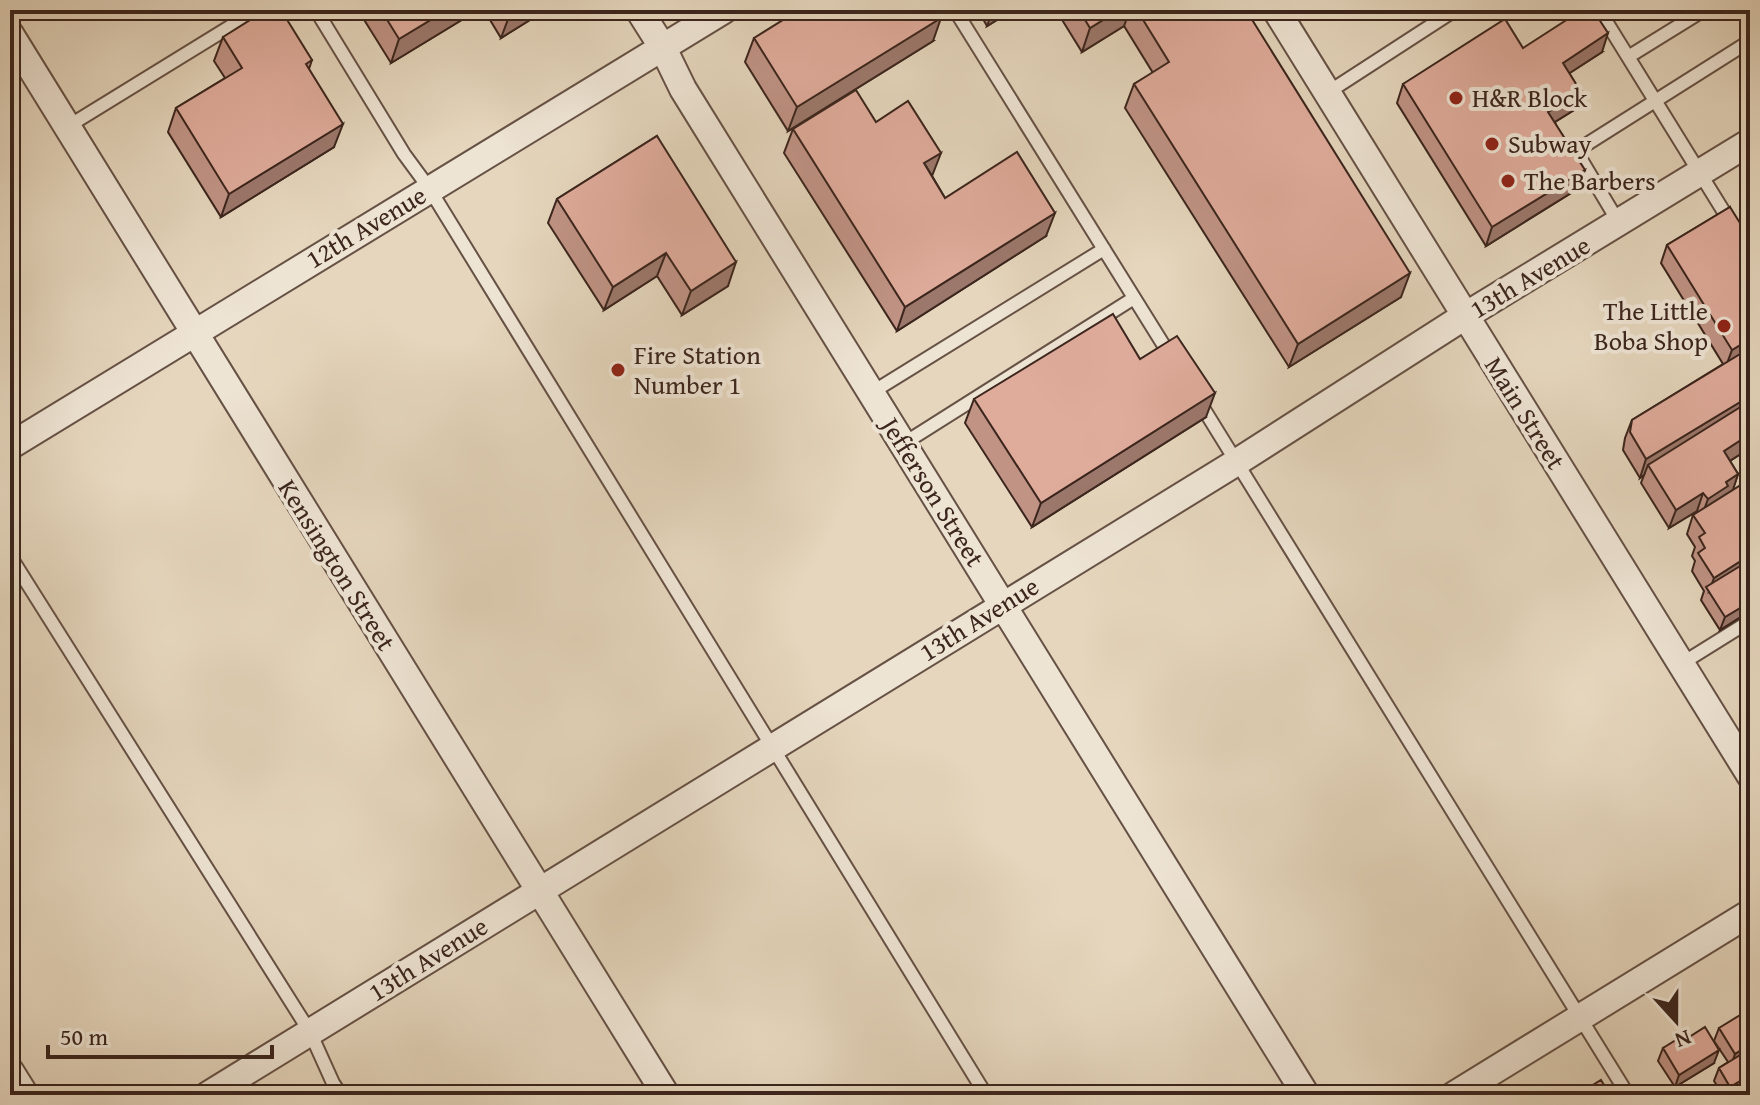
<svg xmlns="http://www.w3.org/2000/svg" width="1760" height="1105" font-family="'Gentium Book Plus',serif">
	<rect width="100%" height="100%" fill="#e5d6bd"/>
	<filter id="stains"><feTurbulence type="fractalNoise" baseFrequency=".0025" numOctaves="4"/><feColorMatrix values="0 0 0 0 .2 0 0 0 0 .09 0 0 0 0 .02 0 0 0 .5 -.17"/></filter>
	<radialGradient id="worn" r=".72"><stop offset=".6" stop-color="#630" stop-opacity="0"/><stop offset="1" stop-color="#630" stop-opacity=".3"/></radialGradient>
	<g fill="none" stroke-linecap="round" stroke-linejoin="round">
		<defs>
			<path id="service" d="M316,10L404,154L429,188L986,1095
				M955,10L1171,357
				M1599,10L1732,225
				M1628,57L1704,10
				M1327,93L1455,10
				M67,127L257,10
				M1619,223L1576,151L1750,41
				M871,393L1104,249
				M1200,403L1628,1095
				M903,444L1134,298
				M10,556L310,1032L333,1083L341,1095
				M1681,664L1750,621"/>
			<path id="minor" d="M639,10L663,48L683,89L1306,1095
				M1276,10L1750,775
				M10,34L666,1095
				M10,446L724,10
				M10,1071L25,1095
				M208,1095L1237,462L1465,316L1750,142
				M1454,1095L1750,913"/>
		</defs>
		<use href="#service" stroke="#665145" stroke-width="16"/>
		<use href="#minor" stroke="#665145" stroke-width="30"/>
		<use href="#service" stroke="#eee4d4" stroke-width="12"/>
		<use href="#minor" stroke="#eee4d4" stroke-width="26"/>
	</g>
	<path fill="#c09385" stroke="#3b251d" stroke-width="2" d="M358,10H478L391,63Z
		M484,10H546L501,38Z
		M978,10H1013L987,26Z
		M1056,10H1246L1401,297L1289,367L1125,108L1134,84L1153,73L1124,26L1082,52Z
		M223,37L312,60L309,69L334,147L221,217L168,132L176,108L225,78L214,61Z
		M754,38L933,41L788,131L745,62Z
		M1523,48L1602,52L1569,73L1581,92L1574,110L1555,122L1579,188L1486,246L1397,103L1403,84Z
		M876,122L932,176L945,198L1046,236L897,331L784,153L793,129Z
		M657,136L728,286L682,315L657,276L604,310L548,223L557,199Z
		M1750,191V220L1743,209Z
		M1730,207L1750,448L1730,461L1738,474L1732,491L1750,611L1720,630L1701,600L1704,591L1692,571L1695,561L1692,556L1695,547L1687,534L1693,515L1698,513L1697,511L1669,528L1641,483L1644,475L1640,478L1623,450L1625,438L1632,420L1723,364L1661,263L1667,245Z
		M1140,359L1206,417L1032,527L965,423L974,399Z
		M1750,622V644L1745,636Z
		M1750,1020V1085L1733,1095H1723L1714,1081L1719,1068L1728,1062L1714,1041L1719,1028Z
		M1686,1039L1714,1063L1675,1087L1658,1061L1663,1048Z"/>
	<path fill="#9c786c" stroke="#3b251d" stroke-width="2" d="M447,10H478L391,63L399,39Z
		M516,10H546L501,38L510,14Z
		M993,10H1013L987,26Z
		M1119,10H1130L1124,26L1082,52L1090,28Z
		M941,18L933,41L788,131L797,107Z
		M1608,33L1602,52L1556,82L1563,63Z
		M1581,92L1574,110L1542,130L1548,112Z
		M343,124L334,147L221,217L229,194Z
		M941,153L932,176L924,163Z
		M1585,170L1579,188L1486,246L1492,227Z
		M1055,213L1046,236L897,331L905,307Z
		M666,253L657,276L604,310L613,287Z
		M736,262L728,286L682,315L691,291Z
		M1410,273L1401,297L1289,367L1298,344Z
		M1750,339V354L1725,369L1732,350Z
		M1215,393L1206,417L1032,527L1041,503Z
		M1750,396V411L1648,465L1644,475L1640,478L1646,459Z
		M1750,434V448L1717,469L1724,451Z
		M1738,474L1732,493L1701,518L1708,499L1726,482Z
		M1703,493L1697,511L1669,528L1676,510Z
		M1750,555V570L1709,592L1714,578Z
		M1750,602V611L1720,630L1725,617Z
		M1750,1044V1054L1731,1066L1735,1054Z
		M1719,1050L1714,1063L1675,1087L1679,1075Z
		M1750,1075V1085L1733,1095H1727L1730,1087Z"/>
	<path fill="#dfab9b" stroke="#3b251d" stroke-width="2" d="M266,10H281L312,60L306,64L343,124L229,194L176,108L242,68L223,37Z
		M381,10H447L399,39Z
		M799,10H937L941,18L797,107L754,38Z
		M1079,10H1119L1090,28Z
		M1137,10H1246L1410,273L1298,344L1134,84L1169,62Z
		M1582,10H1593L1608,33L1563,63L1581,92L1548,112L1585,170L1492,227L1403,84L1505,19L1523,48Z
		M856,90L876,122L908,101L941,153L924,163L945,198L1017,152L1055,213L905,307L793,129Z
		M657,136L736,262L691,291L666,253L613,287L557,199Z
		M1730,207L1750,239V339L1732,350L1667,245Z
		M1113,314L1140,359L1177,336L1215,393L1041,503L974,399Z
		M1750,348V396L1646,459L1630,432L1632,420Z
		M1750,401V434L1724,451L1738,474L1726,482L1728,486L1708,499L1703,493L1676,510L1648,465Z
		M1744,483L1750,493V555L1714,578L1698,553L1705,548L1699,537L1705,533L1693,515Z
		M1750,560V602L1725,617L1706,587Z
		M1745,1012L1750,1020V1044L1735,1054L1719,1028Z
		M1705,1027L1719,1050L1679,1075L1663,1048L1684,1035L1686,1039Z
		M1750,1049V1075L1730,1087L1719,1068Z
		M1601,1080L1610,1095H1577Z"/>
	<g fill="#8f2418" stroke="#eee4d4" stroke-width="3">
		<circle cx="1456" cy="98" r="8"/>
		<circle cx="1492" cy="144" r="8"/>
		<circle cx="1508" cy="181" r="8"/>
		<circle cx="1724" cy="326" r="8"/>
		<circle cx="618" cy="370" r="8"/>
	</g>
	<g text-anchor="middle" stroke-width="8" stroke-linejoin="round" paint-order="stroke">
		<g font-size="26" fill="#3b251d" stroke="#eee4d4" text-anchor="start">
			<text x="1472" y="107">H&amp;R Block</text>
			<text x="1508" y="153">Subway</text>
			<text x="1524" y="190">The Barbers</text>
			<text x="1708" y="320" text-anchor="end">The Little<tspan x="1708" dy="30">Boba Shop</tspan></text>
			<text x="634" y="364">Fire Station<tspan x="634" dy="30">Number 1</tspan></text>
		</g>
		<g font-size="26" fill="#3b251d" stroke="#eee4d4">
			<text transform="translate(366 227) rotate(-31)" y="9">12th Avenue</text>
			<text transform="translate(1530 277) rotate(-31)" y="9">13th Avenue</text>
			<text transform="translate(1525 413) rotate(58)" y="9">Main Street</text>
			<text transform="translate(933 492) rotate(58)" y="9">Jefferson Street</text>
			<text transform="translate(337 565) rotate(58)" y="9">Kensington Street</text>
			<text transform="translate(979 619) rotate(-32)" y="9">13th Avenue</text>
			<text transform="translate(428 959) rotate(-32)" y="9">13th Avenue</text>
		</g>
	</g>
	<rect width="1760" height="1105" fill="none" stroke="#e5d6bd" stroke-width="40"/>
	<rect x="12" y="12" width="1736" height="1081" fill="none" stroke="#3b251d" stroke-width="4"/>
	<rect x="20" y="20" width="1720" height="1065" fill="none" stroke="#3b251d" stroke-width="2"/>
	<g transform="translate(1676 1021) rotate(159)" stroke="#eee4d4" stroke-width="6" paint-order="stroke">
	<path d="M0-6L14 30L0 20L-14 30Z" fill="#3b251d"/>
	<text y="-12" font-size="22" font-weight="bold" text-anchor="middle" fill="#3b251d">N</text>
	</g>
	<path d="M48 1045v12h224v-12" fill="none" stroke="#3b251d" stroke-width="4"/>
	<text x="60" y="1045" font-size="24" fill="#3b251d" stroke="#eee4d4" stroke-width="6" paint-order="stroke">50 m</text>
	<rect width="100%" height="100%" filter="url(#stains)"/>
	<rect width="100%" height="100%" fill="url(#worn)"/>
</svg>
